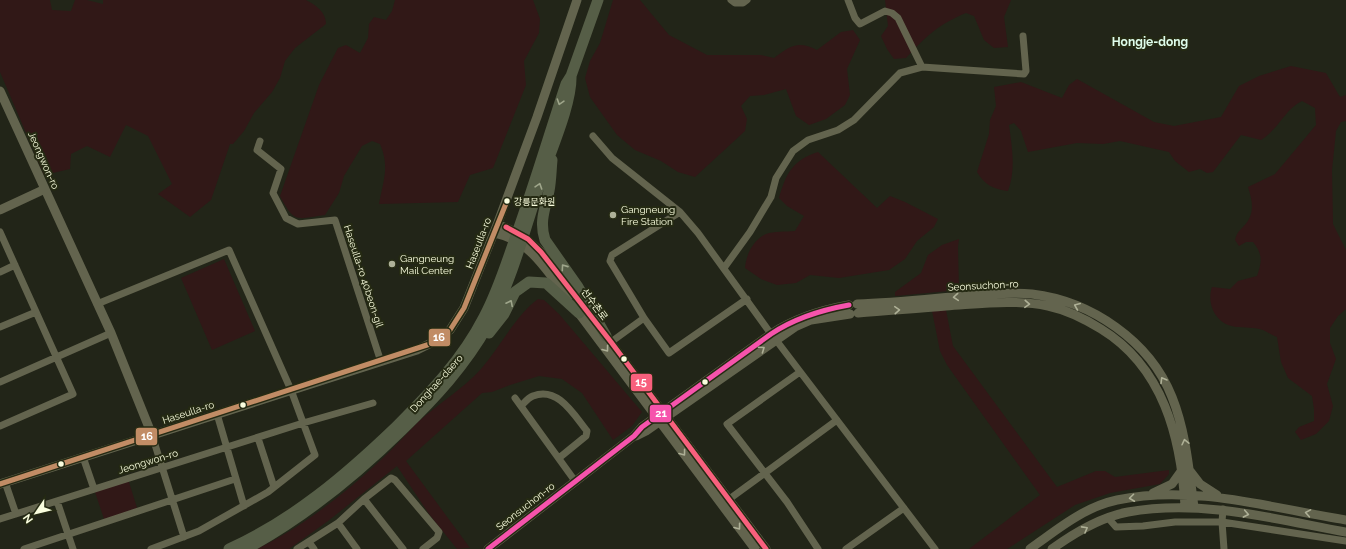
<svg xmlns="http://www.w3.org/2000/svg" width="1346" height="549" font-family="Raleway,'Noto Sans KR',sans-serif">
	<rect width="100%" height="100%" fill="#222518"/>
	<path fill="#311817" d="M0,0H50L52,10L71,11L75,0H87L103,4V0H306C316,5 326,12 326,24L295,48L285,61L280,78L272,92L254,113L244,131L233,144H230L211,200L190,217L158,194L172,184L148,136L126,125L110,157L87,146L71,154L70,169L44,175L0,72Z
		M395,0H533L540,19L539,33L524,61L526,85L493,168L470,175L458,202L379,204C383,181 390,167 380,144L372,141L362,146L344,176L339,193L325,215C296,219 295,224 280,196L319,85L338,48L346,45L360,53L368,38L369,24L374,17L386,20L392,11Z
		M613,0H640L669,35L707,55H761L774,58C790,46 798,40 817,50L841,32L853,30L860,40L847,69L850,95L845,105L826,119L809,125L796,116L786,89L764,95L750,96L741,106L747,119L745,131L695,177L678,172L661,161L635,150L617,135L590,97L585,78L590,61L600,43Z
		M885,0H1011L1004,17L1008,47L994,48L984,40L974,16L966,13C939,24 925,37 906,58L894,59L887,49L881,36L888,26Z
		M1291,66L1326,73L1340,97L1346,95V121L1341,122L1336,131L1332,170L1333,224L1346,250V309L1338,316L1330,328V343L1336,359L1327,384L1333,406L1329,421L1316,434L1301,440L1295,432L1299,427L1314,421V409L1312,396L1288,378L1281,362L1277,337C1272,335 1267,332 1263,330C1244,324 1228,333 1215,314C1210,305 1209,296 1212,287L1230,289L1238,281L1257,276C1262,262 1263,254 1253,242H1246L1239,246L1235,240C1237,233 1238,232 1243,227C1255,215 1253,202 1248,187L1275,174L1316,125L1315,108L1302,101C1285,109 1278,130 1261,140L1241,135L1213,172L1207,173L1200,169L1189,172L1175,161L1169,152L1120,141L1103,144L1077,143L1028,152L1021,131L1014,123L1009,125C1012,148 1016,169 1008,191C993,189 985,185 977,172L989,134L990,120L996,106L994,87L1021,82L1062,98L1069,85L1077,79L1154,122L1174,126L1221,117L1239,86L1259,76Z
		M818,152L877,208L890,196L905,202L938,219L934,227L917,241L905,259L889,270L839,278L810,275L796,283L777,285L761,279L745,268C746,255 753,240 766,234C774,231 786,232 795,231L804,216L787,206L779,198C786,173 793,160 818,152Z
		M959,239L958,247L959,290L895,296V292L921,273L928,255L942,245Z
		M224,259L255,331L212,350L181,278Z
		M538,299L544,300L559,314L642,412L632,426L613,440L582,393L562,379L539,376L510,385L492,392L482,393L406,461L470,548L457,549L429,514L397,466L328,521L289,549H257C304,526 344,494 382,459C395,447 406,434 418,422C438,404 463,389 481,369C500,347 516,315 538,299Z
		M946,310L953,346L1057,487L1096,471H1105L1115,477L1169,470V474L1160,484L1110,493L1075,505L1007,549H969L1040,495L947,365L940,351L932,311Z
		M128,479L138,511L105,522L94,489Z"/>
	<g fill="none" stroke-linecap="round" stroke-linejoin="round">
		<path stroke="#63644e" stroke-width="7" d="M731,0L735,3H743L747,0
			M848,0L855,18L860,24L885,11L892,13L898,18L922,67
			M593,136L612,158L680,212L698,233L771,334
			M260,141L257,150L281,169L273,193L286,218L298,224L335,220L381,362
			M680,212L612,255L610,261L644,318L669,353L747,299
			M0,232L73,394L0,426
			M724,268L750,232L771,197L776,178L793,151L808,140L838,130L854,120L900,73L922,67L1024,74L1026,71L1023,36
			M0,272L15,265
			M97,304L229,250L291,390L315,455L268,492L199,531L151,549
			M0,327L36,312
			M776,340L935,549
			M611,342L644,318
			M800,372L727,424L787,502L818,549
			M0,382L111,333
			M515,398L575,481
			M521,406C524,403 529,397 533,396C558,386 574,415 587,431L586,436L559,458
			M217,414L244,506
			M152,435L184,537
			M258,438L274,487
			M83,457L94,489
			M5,482L16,514
			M364,499L403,549
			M728,500L837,420
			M57,501L73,549
			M1223,509L1222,522L1346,541
			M0,519L303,423L373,403
			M1109,519L1116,527L1143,526L1175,522H1222L1224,549
			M338,523L357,549
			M309,542L314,549
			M24,549L235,479
			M297,549L338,523L364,499L391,478L395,480L439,532L437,538L423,549
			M846,549L904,508"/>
		<path stroke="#63644e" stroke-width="9" d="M0,91L111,333L152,435
			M0,210L45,189
			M497,225C538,234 565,283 589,314
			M495,233C531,241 546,270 568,298
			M857,304C892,303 928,299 963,296C986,294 1009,292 1032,294C1091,301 1150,341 1172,397C1186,432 1189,470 1194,507
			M575,308L755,549
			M858,313C887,310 916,309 946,306C979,304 1015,299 1048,306C1067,310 1085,319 1101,329C1163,367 1181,437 1185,506
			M601,330L766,549
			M636,436L646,431L795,327L811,320L850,314
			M1190,471L1200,484L1217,495
			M0,484L417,350L441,338L450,330L464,308L497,225L537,117L577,0
			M1153,493L1172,484L1182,470
			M488,549L634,436L642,427L771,334C795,318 821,310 849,305
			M1030,549C1056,530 1084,507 1117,500C1194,484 1270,508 1346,520
			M1052,549C1074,533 1101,517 1128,512C1202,499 1274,519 1346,532"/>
		<path stroke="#565e47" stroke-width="11" d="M571,76L598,0
			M552,160C551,170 551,181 549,191C545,209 539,222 545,240L578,287L606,336
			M489,333L504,314L515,292L529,282L546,283L579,313
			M229,549C293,520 345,476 396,427C430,393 462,360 484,317C498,291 506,264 516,236C534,186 549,135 566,84L571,76C572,104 550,152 541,180C525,229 512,280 488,325C465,366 435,398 402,430C354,477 305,517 246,549"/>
		<defs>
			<path id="bus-1" d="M0,484L430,344L450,330L464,308L507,201"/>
			<path id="bus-2" d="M506,227L528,239L541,252L611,342L766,549"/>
			<path id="bus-3" d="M488,549L634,436L642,427L771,334C795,318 821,310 849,305"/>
		</defs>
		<use href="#bus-1" stroke="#252a13" stroke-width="8"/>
		<use href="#bus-2" stroke="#252a13" stroke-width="8"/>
		<use href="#bus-3" stroke="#252a13" stroke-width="8"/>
		<use href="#bus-1" stroke="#c18c65" stroke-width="5"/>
		<use href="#bus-2" stroke="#f8607d" stroke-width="5"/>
		<use href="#bus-3" stroke="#f653ac" stroke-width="5"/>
	</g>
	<defs><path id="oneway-chevron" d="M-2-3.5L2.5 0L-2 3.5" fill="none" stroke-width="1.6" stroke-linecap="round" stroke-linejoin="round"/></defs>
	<g stroke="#9fa68b">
		<use href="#oneway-chevron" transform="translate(560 102) rotate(108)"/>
		<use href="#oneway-chevron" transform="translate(539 186) rotate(-72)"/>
		<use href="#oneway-chevron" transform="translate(564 267) rotate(-125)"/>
		<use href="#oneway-chevron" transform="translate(510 303) rotate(-63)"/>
	</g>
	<g stroke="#aeb096">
		<use href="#oneway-chevron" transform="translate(956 297) rotate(175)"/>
		<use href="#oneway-chevron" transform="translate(1027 304) rotate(3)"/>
		<use href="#oneway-chevron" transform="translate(1077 306) rotate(-157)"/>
		<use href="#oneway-chevron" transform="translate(897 310) rotate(-4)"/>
		<use href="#oneway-chevron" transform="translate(606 349) rotate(53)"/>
		<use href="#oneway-chevron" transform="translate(762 349) rotate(-35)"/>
		<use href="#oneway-chevron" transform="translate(1163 380) rotate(-121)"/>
		<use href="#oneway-chevron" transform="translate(1185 442) rotate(-103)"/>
		<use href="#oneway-chevron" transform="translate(683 453) rotate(53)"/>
		<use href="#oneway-chevron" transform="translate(1132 498) rotate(173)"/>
		<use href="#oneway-chevron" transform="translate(1308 513) rotate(-170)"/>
		<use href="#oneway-chevron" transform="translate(1246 514) rotate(11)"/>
		<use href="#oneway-chevron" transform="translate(738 527) rotate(53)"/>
		<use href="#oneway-chevron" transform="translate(1085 529) rotate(-29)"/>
	</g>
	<g fill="#f9fdde" stroke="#252a13" stroke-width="1.5">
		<circle cx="507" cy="201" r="3.5"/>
		<circle cx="624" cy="359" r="3.5"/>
		<circle cx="705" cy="382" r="3.5"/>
		<circle cx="243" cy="405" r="3.5"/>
		<circle cx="61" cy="464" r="3.5"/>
	</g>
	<g fill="#aeb199" stroke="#252a13" stroke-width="1.5">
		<circle cx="613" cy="215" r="4"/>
		<circle cx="392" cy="264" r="4"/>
	</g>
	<g text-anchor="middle" stroke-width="4" stroke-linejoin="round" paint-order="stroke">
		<g font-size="9" fill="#f9fdde" stroke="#252a13" text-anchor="start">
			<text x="514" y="205">강릉문화원</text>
		</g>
		<g font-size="10" fill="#f9fdde" stroke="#252a13">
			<text transform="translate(44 160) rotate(66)" y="4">Jeongwon-ro</text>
			<text transform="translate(478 243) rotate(-69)" y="4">Haseulla-ro</text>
			<text transform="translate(364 276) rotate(72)" y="4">Haseulla-ro 40beon-gil</text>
			<text transform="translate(983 285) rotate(-3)" y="4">Seonsuchon-ro</text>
			<text transform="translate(595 304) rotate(53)" y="4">선수촌로</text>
			<text transform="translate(436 383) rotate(-48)" y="4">Donghae-daero</text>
			<text transform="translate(188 412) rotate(-18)" y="4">Haseulla-ro</text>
			<text transform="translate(148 461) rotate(-17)" y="4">Jeongwon-ro</text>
			<text transform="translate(525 506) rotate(-38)" y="4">Seonsuchon-ro</text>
		</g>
		<g font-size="10" fill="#f9fdde" stroke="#252a13" text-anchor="start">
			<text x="621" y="213">Gangneung<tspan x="621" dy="12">Fire Station</tspan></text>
			<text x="400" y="262">Gangneung<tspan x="400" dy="12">Mail Center</tspan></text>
		</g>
		<g font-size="12" font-weight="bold" fill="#dffdeb" stroke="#252a13">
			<text x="1150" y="46">Hongje-dong</text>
		</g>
	</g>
	<g stroke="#252a13" stroke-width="1.5">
		<rect x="428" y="328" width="23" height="19" rx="4" fill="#c18c65"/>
		<rect x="630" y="373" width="23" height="19" rx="4" fill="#f8607d"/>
		<rect x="649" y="404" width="23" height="19" rx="4" fill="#f653ac"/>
		<rect x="135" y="427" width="23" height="19" rx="4" fill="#c18c65"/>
	</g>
	<g font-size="11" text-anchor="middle" font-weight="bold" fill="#fff">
		<text x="439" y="341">16</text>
		<text x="641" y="386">15</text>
		<text x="661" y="417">21</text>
		<text x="147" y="440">16</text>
	</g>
	<g transform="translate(36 513) rotate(235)" stroke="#252a13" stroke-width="3" paint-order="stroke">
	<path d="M0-3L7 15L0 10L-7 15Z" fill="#f9fdde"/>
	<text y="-6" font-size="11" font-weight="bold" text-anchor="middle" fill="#f9fdde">N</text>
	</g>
</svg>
